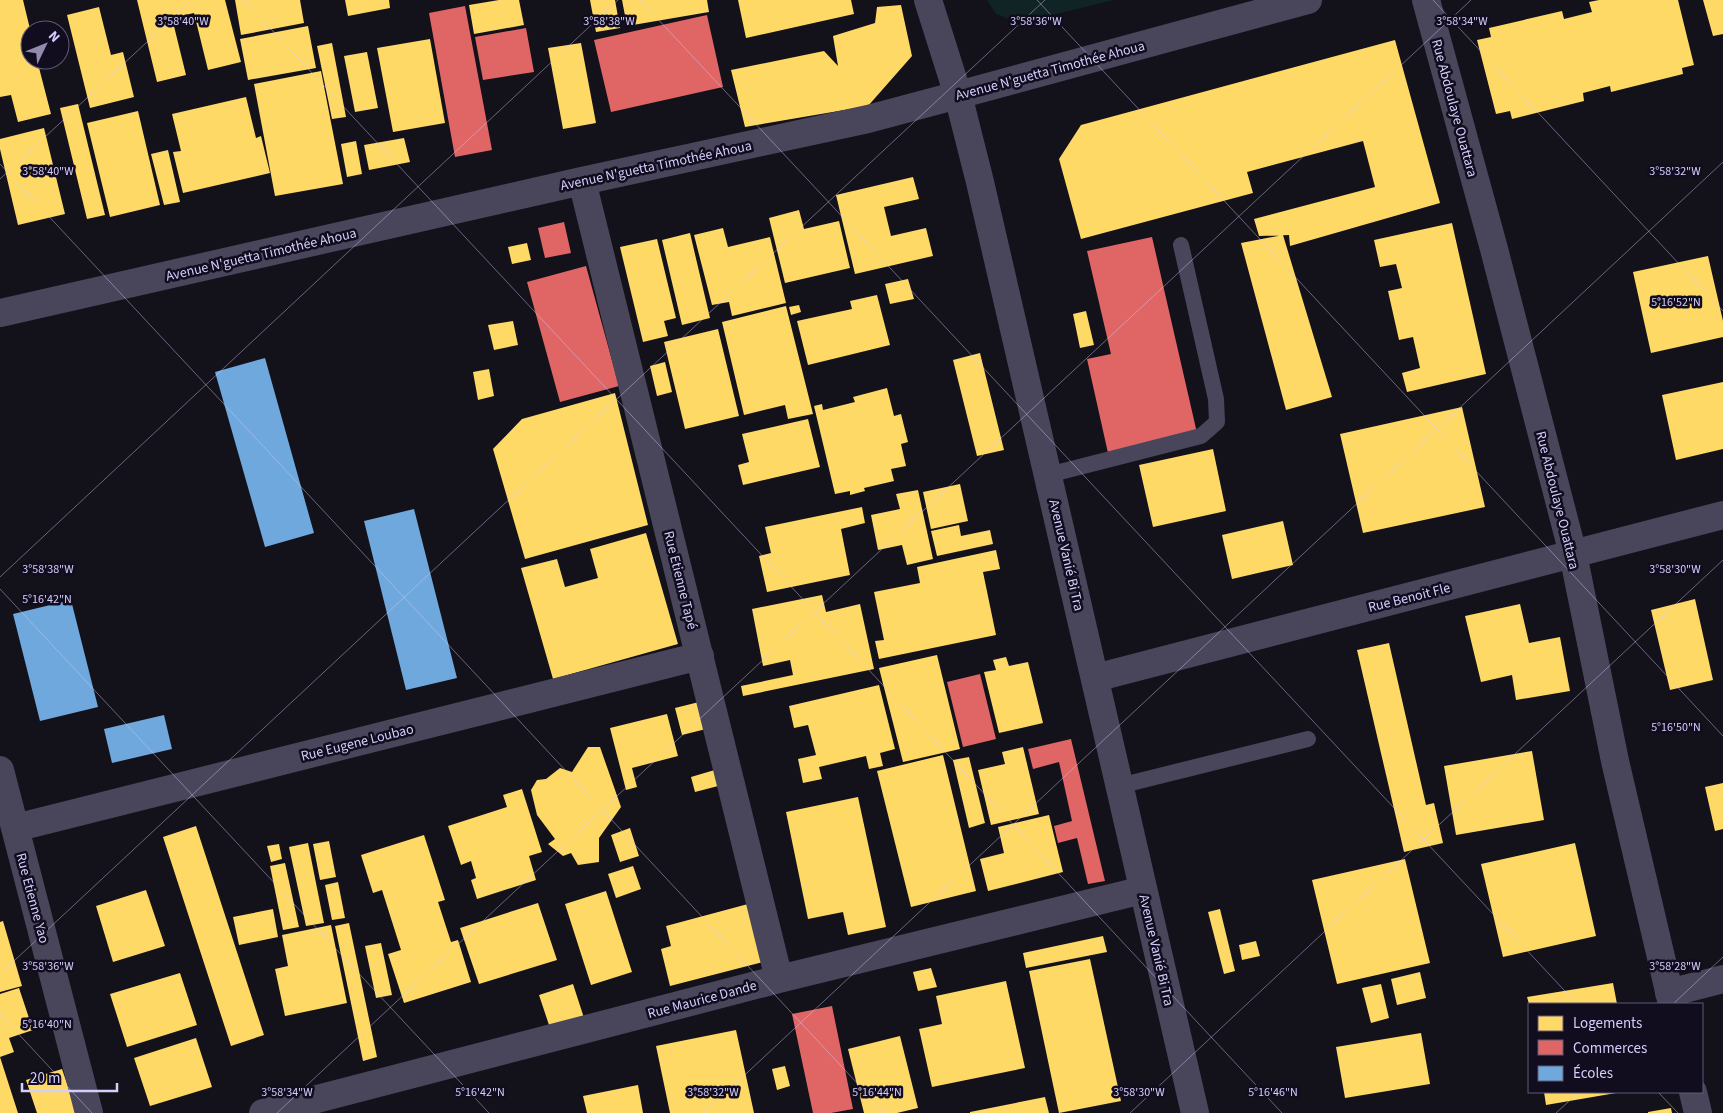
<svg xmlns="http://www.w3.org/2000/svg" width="1723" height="1113" font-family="'Source Sans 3',sans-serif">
	<rect width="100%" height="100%" fill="#13111a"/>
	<path fill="#112425" d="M987,0H1114L1020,23L996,14Z"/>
	<path fill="#ffd966" d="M0,0H23L30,29V60H37L51,114L18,122L11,95L0,97Z
		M137,0H225L241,62L208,70L194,13L172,18L186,75L157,82Z
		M235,0H300L304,23L241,35Z
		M345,0H389L390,8L348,16Z
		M499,0H519L524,25L474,34L469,5Z
		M590,0H615L620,28L596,32Z
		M622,0H707L709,12L627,26Z
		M738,0H851L854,14L746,38Z
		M1599,0H1678L1694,65L1682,68L1683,74L1611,92L1610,86L1583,93L1584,101L1512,119L1510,111L1496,114L1477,40L1491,37L1489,28L1562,11L1564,19L1592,12L1589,2Z
		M1703,0H1723V34L1713,36Z
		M901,5L912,56L868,106L745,127L731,70L824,51L838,66L833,36L875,23L877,7Z
		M99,7L111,55L123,52L134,97L90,108L67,15Z
		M308,26L316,68L248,80L240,39Z
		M430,39L445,123L393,132L377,48Z
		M1395,40L1440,203L1290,246L1289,235L1259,236L1254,219L1375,187L1363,141L1247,172L1253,193L1081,239L1059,159L1081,125Z
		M332,43L346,117L332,119L317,46Z
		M581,43L596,123L563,129L548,48Z
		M367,52L378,108L355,112L344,56Z
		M321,71L343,184L275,196L254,84Z
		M246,97L256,138L261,136L270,173L183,193L173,152L181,151L172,114Z
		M78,104L105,215L87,219L60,108Z
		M138,111L160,205L110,217L87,123Z
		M44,128L65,214L18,225L0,149V139Z
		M404,138L410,162L369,170L364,145Z
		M356,141L362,174L347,177L341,144Z
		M168,150L180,202L164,205L151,154Z
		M913,177L919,199L884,207L891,236L926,228L933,256L855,274L836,195Z
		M799,210L804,229L839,221L850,268L785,283L769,218Z
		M1452,223L1486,374L1407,392L1402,373L1420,368L1413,337L1399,340L1388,291L1402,288L1396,264L1380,267L1374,240Z
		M723,228L728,247L770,237L786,303L732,316L729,302L712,305L694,235Z
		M690,233L710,318L682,325L662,240Z
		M1283,235L1332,397L1286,410L1241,243Z
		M657,239L676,318L664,321L668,336L643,342L620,247Z
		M527,243L531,260L512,264L508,247Z
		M1708,256L1723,321V337L1651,353L1633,272Z
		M908,279L914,299L890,304L885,284Z
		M877,295L890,345L808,365L797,321L852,309L850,301Z
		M799,305L801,312L791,315L789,307Z
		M786,306L813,414L788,419L785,405L744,415L722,322Z
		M1086,311L1094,345L1080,348L1073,314Z
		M513,321L518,345L494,350L488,325Z
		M718,329L739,416L685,429L664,342Z
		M980,353L1004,450L977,456L953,360Z
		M665,362L672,392L657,396L650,366Z
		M489,369L494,396L478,400L473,372Z
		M1723,382V449L1676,460L1662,395Z
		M887,388L894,416L901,414L908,442L901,444L906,466L891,469L894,481L864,488L865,491L850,495V491L835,494L814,406L822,404L823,410L855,402L853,397Z
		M615,393L648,525L525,559L493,449L522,419Z
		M1462,407L1485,507L1363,533L1340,434Z
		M808,419L820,467L743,485L738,465L749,462L742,434Z
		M1213,449L1226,511L1153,527L1139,465Z
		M960,484L968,521L931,529L923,492Z
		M918,490L933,559L907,565L902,545L878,550L871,515L900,509L896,494Z
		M862,507L865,523L841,529L850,575L767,592L759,556L771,553L765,527Z
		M1283,521L1293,565L1232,579L1222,535Z
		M959,525L961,536L990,530L993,544L937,556L931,531Z
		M646,533L678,644L553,679L521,568L557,559L565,587L598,578L590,549Z
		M996,550L1000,569L983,572L996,635L879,659L875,641L884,640L874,592L920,583L917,567Z
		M822,595L826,612L860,604L874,669L743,696L741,686L793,675L790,660L763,666L752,609Z
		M1695,599L1713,680L1670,690L1651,610Z
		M1520,604L1529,643L1560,637L1570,691L1516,700L1512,675L1481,682L1465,616Z
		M1389,643L1426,805L1434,803L1443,843L1404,852L1357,650Z
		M937,655L960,749L903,762L879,668Z
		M1006,657L1009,666L1028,662L1043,723L999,733L984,672L996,670L993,660Z
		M879,685L895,749L880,753L883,766L869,769L866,756L819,767L822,779L803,783L798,759L816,755L808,725L794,728L789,706Z
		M699,702L706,729L682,735L675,708Z
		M667,714L678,756L632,768L637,787L626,790L610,728Z
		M588,747H600L621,807L599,838V862L578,865L571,853L563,856L548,844L555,839L537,815L531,790L537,780L546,779L560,768L572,772Z
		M1023,747L1039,814L991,825L978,770L1005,764L1002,752Z
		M1532,751L1544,820L1456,835L1444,766Z
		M943,755L976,891L911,907L877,771Z
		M969,757L985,823L969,828L953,760Z
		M718,769L722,785L695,792L691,777Z
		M1723,783V829L1715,831L1705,787Z
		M522,789L542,852L529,856L536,880L477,899L471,880L476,878L471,861L461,865L448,826L507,807L503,795Z
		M858,797L886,927L848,935L843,912L808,919L786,812Z
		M1049,815L1063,872L988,891L980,859L1004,853L998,827Z
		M196,826L264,1035L231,1046L163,837Z
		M630,828L639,856L620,862L611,835Z
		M424,835L445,900L438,902L451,942L458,940L471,982L404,1003L388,954L401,950L382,890L373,893L361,855Z
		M329,841L336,877L320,880L313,844Z
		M308,843L324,923L306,926L289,847Z
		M1575,843L1596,936L1503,957L1481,864Z
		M279,844L282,859L271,862L267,846Z
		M1405,859L1430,963L1337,984L1312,880Z
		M285,863L299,927L283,930L270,866Z
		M633,866L641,889L616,898L608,874Z
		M338,882L345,918L332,920L325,885Z
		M146,890L165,946L113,962L96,906Z
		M606,891L632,972L591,985L565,904Z
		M538,903L557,960L479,984L460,928Z
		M748,904L763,962L670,986L661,949L671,946L666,926Z
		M273,909L278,937L239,945L233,917Z
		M1220,909L1235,971L1224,974L1208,912Z
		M3,921L22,986L0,992V922Z
		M349,923L377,1057L363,1061L335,926Z
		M331,925L347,1003L285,1016L275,969L288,966L282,935Z
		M1103,936L1107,952L1026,968L1023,953Z
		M1256,941L1260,956L1242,960L1239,945Z
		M381,943L392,995L376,998L365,946Z
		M1090,959L1121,1101L1059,1113L1029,971Z
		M931,968L937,987L918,991L913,972Z
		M1420,972L1426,998L1397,1005L1391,979Z
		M180,973L197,1025L127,1047L110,994Z
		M1006,981L1025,1068L932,1087L919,1029L942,1024L936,996Z
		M1613,983L1617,1004H1529L1527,997Z
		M573,984L585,1021L551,1031L539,995Z
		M1381,984L1389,1018L1371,1023L1362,988Z
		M19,988L33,1030L9,1038L14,1052L0,1057V994Z
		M736,1030L754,1113H670L656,1046Z
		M1421,1033L1430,1084L1345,1098L1336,1047Z
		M900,1036L918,1108L897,1113H864L848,1049Z
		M196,1038L212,1087L150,1106L134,1058Z
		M0,1057L18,1113H0Z
		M785,1066L790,1086L777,1090L772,1069Z
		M62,1069L77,1113H37L26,1080Z
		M638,1085L643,1113H587L583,1096Z
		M1544,1092H1616V1093L1546,1105Z
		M1045,1097L1049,1113H970V1112Z
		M1671,1108L1672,1113H1648V1112Z"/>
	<path fill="#e06666" d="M465,6L492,150L455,157L429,13Z
		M707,15L723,87L611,112L594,40Z
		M526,28L534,72L483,80L475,37Z
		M564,222L571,253L545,258L538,228Z
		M1152,237L1197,433L1108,453L1087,359L1111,354L1087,251Z
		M586,266L619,386L560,402L527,282Z
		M980,674L996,739L963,747L947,682Z
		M1071,739L1105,881L1088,884L1077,838L1058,843L1054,826L1072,821L1059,762L1033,769L1028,749Z
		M832,1006L853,1109L831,1113H813L792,1014Z"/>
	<path fill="#6fa8dc" d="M265,358L314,533L265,547L215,372Z
		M414,509L457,678L406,690L364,521Z
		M71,600L98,707L40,721L13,614Z
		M164,715L172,749L112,763L104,729Z"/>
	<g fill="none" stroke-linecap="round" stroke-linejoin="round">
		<path stroke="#49465b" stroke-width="16" d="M1048,475L1201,436L1217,422L1216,399L1181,245
			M1119,786L1308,739"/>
		<path stroke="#49465b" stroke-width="28" d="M1426,0L1494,249L1573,554L1615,761L1672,1004
			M582,181L779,979
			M0,313L582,181L868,119L958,95
			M1095,678L1723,515
			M0,770L89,1113
			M15,828L700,656
			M1669,993L1723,979
			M1693,1092L1698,1113
			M263,1113L779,979L1143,890"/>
		<path stroke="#49465b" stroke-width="28" d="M928,0L958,95L980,182L1195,1113
			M958,95L1308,0"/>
	</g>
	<path fill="none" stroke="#d5cdfc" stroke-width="1" stroke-opacity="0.45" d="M244,0L1282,1113M640,0L1577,1004M1037,0L1723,736M1433,0L1723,311M0,164L885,1113M0,179L192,0M0,577L618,0M0,589L489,1113M0,974L1045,0M1673,1004L1723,957M0,1014L92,1113M1658,1092L1678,1113M277,1113L1471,0M704,1113L1723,162M1130,1113L1723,560M1556,1113L1579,1092"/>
	<g text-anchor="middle" stroke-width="5" stroke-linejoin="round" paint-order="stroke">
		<g font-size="14" fill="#d5cdfc" stroke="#110d1e">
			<text transform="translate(1050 70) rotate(-15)" y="5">Avenue N'guetta Timothée Ahoua</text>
			<text transform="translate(1455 108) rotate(75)" y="5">Rue Abdoulaye Ouattara</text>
			<text transform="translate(656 165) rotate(-12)" y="5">Avenue N'guetta Timothée Ahoua</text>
			<text transform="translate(261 254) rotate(-13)" y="5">Avenue N'guetta Timothée Ahoua</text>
			<text transform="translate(1558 500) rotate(76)" y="5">Rue Abdoulaye Ouattara</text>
			<text transform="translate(1067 555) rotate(77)" y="5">Avenue Vanié Bi Tra</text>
			<text transform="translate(681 580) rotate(76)" y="5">Rue Etienne Tapé</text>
			<text transform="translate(1409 597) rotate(-14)" y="5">Rue Benoit Fle</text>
			<text transform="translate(357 742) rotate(-14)" y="5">Rue Eugene Loubao</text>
			<text transform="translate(33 898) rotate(75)" y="5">Rue Etienne Yao</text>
			<text transform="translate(1157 950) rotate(77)" y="5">Avenue Vanié Bi Tra</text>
			<text transform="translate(702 999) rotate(-15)" y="5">Rue Maurice Dande</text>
		</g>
	</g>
	<g font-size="12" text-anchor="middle" fill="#d5cdfc" stroke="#110d1e" stroke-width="5" stroke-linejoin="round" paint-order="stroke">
		<text x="183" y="25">3°58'40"W</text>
		<text x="1462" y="25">3°58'34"W</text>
		<text x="609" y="25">3°58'38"W</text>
		<text x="1036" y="25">3°58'36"W</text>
		<text x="48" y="175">3°58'40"W</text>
		<text x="1675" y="175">3°58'32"W</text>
		<text x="1676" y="306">5°16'52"N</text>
		<text x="48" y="573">3°58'38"W</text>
		<text x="1675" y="573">3°58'30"W</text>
		<text x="47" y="603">5°16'42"N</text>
		<text x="1676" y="731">5°16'50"N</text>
		<text x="48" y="970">3°58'36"W</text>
		<text x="1675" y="970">3°58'28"W</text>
		<text x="47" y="1028">5°16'40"N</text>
		<text x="480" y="1096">5°16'42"N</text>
		<text x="877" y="1096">5°16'44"N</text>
		<text x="1273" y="1096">5°16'46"N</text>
		<text x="287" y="1096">3°58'34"W</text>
		<text x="713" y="1096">3°58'32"W</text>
		<text x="1139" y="1096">3°58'30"W</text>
	</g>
	<rect x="1528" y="1003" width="175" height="90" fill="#110d1e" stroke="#5f5a77"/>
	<rect x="1538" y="1016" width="25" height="15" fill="#ffd966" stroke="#5f5a77"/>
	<text x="1573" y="1028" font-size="15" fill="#d5cdfc">Logements</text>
	<rect x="1538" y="1040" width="25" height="15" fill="#e06666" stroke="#5f5a77"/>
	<text x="1573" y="1053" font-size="15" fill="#d5cdfc">Commerces</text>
	<rect x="1538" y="1066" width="25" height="15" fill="#6fa8dc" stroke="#5f5a77"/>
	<text x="1573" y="1078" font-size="15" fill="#d5cdfc">Écoles</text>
	<g transform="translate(45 45) rotate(47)"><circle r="24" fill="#110d1e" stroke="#5f5a77"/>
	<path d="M0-4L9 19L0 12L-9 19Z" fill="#918bad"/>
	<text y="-8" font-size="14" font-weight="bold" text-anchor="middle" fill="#d5cdfc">N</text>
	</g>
	<path d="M22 1083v8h95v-8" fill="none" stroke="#d5cdfc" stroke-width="2.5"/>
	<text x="30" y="1083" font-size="15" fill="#d5cdfc" stroke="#110d1e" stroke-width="4" paint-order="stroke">20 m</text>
</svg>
